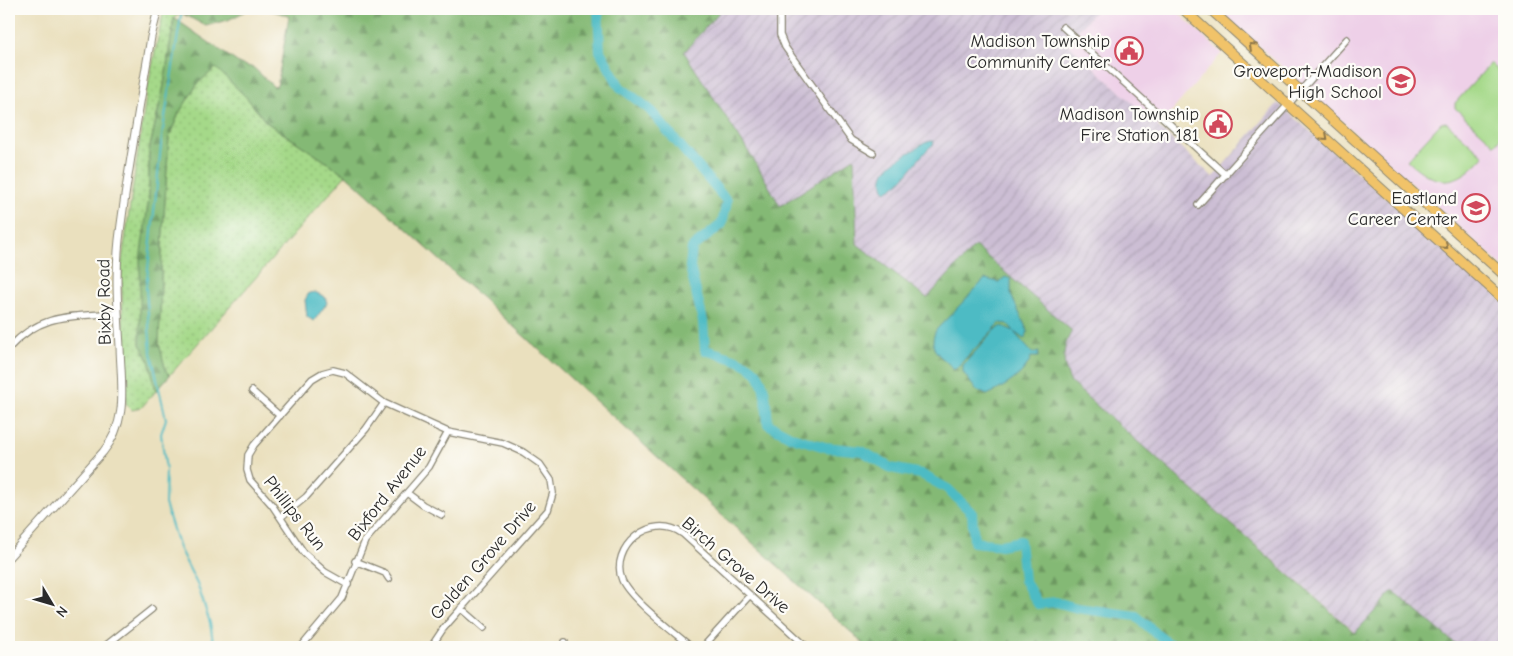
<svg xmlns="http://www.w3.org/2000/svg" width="1513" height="656" font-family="'Comic Neue',sans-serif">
	<defs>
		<pattern id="industrial-furrows" width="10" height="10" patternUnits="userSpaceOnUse" patternTransform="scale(1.25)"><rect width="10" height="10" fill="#ccbed4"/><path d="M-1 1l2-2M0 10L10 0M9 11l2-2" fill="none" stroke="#afa3b6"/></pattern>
		<pattern id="grass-dots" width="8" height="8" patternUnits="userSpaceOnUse" patternTransform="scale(1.25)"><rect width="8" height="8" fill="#a5d989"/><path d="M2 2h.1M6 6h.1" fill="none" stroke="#8eba76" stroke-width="1.8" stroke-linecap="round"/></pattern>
		<pattern id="forest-firs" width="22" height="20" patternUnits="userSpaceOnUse" patternTransform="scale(1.25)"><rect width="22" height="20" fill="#84b975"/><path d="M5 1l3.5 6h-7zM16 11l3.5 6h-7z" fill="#6c9760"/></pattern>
	</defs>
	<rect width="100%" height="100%" fill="#fdfcf7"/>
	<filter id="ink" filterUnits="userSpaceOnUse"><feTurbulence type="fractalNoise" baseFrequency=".02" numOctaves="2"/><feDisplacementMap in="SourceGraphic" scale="10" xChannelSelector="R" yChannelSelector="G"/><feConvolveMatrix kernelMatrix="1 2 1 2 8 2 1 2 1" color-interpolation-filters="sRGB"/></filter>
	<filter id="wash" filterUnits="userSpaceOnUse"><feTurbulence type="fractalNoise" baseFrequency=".0096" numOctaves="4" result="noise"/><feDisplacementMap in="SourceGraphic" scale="20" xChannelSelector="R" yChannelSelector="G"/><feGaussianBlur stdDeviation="1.12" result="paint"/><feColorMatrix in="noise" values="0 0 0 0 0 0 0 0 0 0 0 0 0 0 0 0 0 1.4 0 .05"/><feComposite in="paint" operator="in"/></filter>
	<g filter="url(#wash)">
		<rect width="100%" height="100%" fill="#eae0be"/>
		<path fill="#eed0e8" d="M1097,9H1174L1222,53L1158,127L1067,43Z
			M1218,9H1504V268L1444,213Z"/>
		<path fill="url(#industrial-furrows)" d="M722,9H1097L1067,43L1213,177L1278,103L1504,302V647H1459L1393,591L1356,633L1071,383L1065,369L1063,354L1066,341L975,247L928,299L857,244L854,158L780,207L757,165L684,52Z"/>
		<path fill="url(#grass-dots)" stroke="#68825a" d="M164,9H182L181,13L174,18L164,85L149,151V197L140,344L149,360L156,391L141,408L132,410L126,404L121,267L147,90Z
			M216,67L246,97L266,122L346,175L170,375L166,371L159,344L162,247L169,137L179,113L198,83Z"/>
		<path fill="url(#forest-firs)" stroke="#587250" d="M182,9H250L228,20L206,26L181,13Z
			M267,9H722L684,52L757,165L780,206L854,158L857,244L927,298L975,246L1072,331C1061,349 1062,364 1071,383L1355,633L1393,591L1459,647H859L863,643L346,175L266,122L246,97L216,68L198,83L179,113L169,137L162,247L159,344L166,371L170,375L156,391L149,360L140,344V260L149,197V151L164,85L174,18L240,64L254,68L274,87L277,86L289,16Z"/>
		<path fill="#a5d989" stroke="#68825a" d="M1491,63L1504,77V134L1495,145L1455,108V103Z
			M1446,122L1484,156C1457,187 1437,188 1407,160L1441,123Z"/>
		<path fill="#4dbbc4" stroke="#3c7378" d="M933,141L934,144C920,153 899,191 885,191C875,170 898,159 912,151C920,147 924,141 933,141Z
			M1005,277L1011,279V295L1028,332L1024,339L1014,332L1032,353L1039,352L1038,357H1031C1025,375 1003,388 987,395L976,390L963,372V365L995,330L1002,326L1014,331L1008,324L1000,323L954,370C943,355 926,353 936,330L985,279L999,282Z
			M315,292L325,297L327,303L314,321L307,317L305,300L309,293Z"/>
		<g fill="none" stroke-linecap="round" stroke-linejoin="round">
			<path stroke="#4dbbc4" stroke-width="2" d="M182,9L162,136L146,288L151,353L166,419L161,434L166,470L165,504L179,548L198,586L210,623L213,641L211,647"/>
			<path stroke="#4dbbc4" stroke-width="10" d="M598,9L600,51L620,87L649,109L727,201L722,224L692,248L690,267L703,321L705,350C760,366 764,367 768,424L792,437L825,447L862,451L891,468L921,474L948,489L972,513L974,542L1001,545L1020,541L1024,580L1038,604L1056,602L1077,608L1136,616L1167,643L1178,647"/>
		</g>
	</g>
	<g filter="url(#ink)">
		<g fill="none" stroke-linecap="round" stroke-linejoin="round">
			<defs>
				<path id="minor" d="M780,9V35L785,47L851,140L873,153
					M1063,27L1226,175
					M1198,205L1347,39
					M9,348C42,312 72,317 118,313
					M252,391L280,416
					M407,493L423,505L442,515
					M281,517L306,497L366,429L384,403
					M355,561L385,573L389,579
					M348,585L325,572L304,553L272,505L250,480L247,470L248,455L254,445L312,379L322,373L333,370L345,373L384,403L448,432L503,443L523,452L540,464L551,480L553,493L548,510L443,629L431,647
					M461,608L484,628
					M565,642L566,647
					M104,647L152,609
					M301,647L342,598L365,541L429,467L448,432
					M691,647C674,632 630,599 622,580C609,548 651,511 683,534L807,647
					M703,647L750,595"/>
				<path id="tertiary" d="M9,557L103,452C129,420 121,386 120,347C118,312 115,276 119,240C127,173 140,105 151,37L158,9"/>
				<path id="primary" d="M1183,9L1504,300
					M1210,9L1504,275"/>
			</defs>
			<use href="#minor" stroke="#8a8674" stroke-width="8"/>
			<use href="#tertiary" stroke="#8a8674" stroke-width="9"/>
			<use href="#primary" stroke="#8a8674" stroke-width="11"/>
			<use href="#minor" stroke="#fff" stroke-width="5.5"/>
			<use href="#tertiary" stroke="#fff" stroke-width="7"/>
			<use href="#primary" stroke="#f1c369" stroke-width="9"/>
		</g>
		<defs><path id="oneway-chevron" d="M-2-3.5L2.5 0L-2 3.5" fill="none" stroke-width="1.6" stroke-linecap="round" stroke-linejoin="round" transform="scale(1.25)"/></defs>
		<g stroke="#8e774a">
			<use href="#oneway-chevron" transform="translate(1252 46) rotate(-138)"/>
			<use href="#oneway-chevron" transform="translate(1325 137) rotate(42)"/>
			<use href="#oneway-chevron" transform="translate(1445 246) rotate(42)"/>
		</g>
	</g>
	<defs>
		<symbol id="civic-ring" viewBox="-11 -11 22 22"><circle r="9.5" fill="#fdfcf7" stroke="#d1495b" stroke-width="1.5"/><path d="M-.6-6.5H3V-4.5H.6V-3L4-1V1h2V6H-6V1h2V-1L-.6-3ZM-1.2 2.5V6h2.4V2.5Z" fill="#d1495b"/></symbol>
		<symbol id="school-ring" viewBox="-11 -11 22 22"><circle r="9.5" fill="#fdfcf7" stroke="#d1495b" stroke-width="1.5"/><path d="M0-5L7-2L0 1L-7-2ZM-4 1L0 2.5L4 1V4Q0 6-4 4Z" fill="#d1495b"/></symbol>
	</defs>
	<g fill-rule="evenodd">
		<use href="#civic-ring" x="1113" y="35" width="32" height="32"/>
		<use href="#school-ring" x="1385" y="65" width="32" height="32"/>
		<use href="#civic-ring" x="1202" y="108" width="32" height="32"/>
		<use href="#school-ring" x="1460" y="192" width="32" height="32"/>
	</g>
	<g text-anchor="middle" stroke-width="4.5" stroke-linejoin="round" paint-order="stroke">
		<g font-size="18" fill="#2b2b2b" stroke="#fdfcf7" text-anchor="end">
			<text x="1110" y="47">Madison Township<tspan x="1110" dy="21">Community Center</tspan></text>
			<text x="1382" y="77">Groveport-Madison<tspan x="1382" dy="21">High School</tspan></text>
			<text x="1199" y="120">Madison Township<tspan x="1199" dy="21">Fire Station 181</tspan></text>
			<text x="1457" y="204">Eastland<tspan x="1457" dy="21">Career Center</tspan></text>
		</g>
		<g font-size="18" fill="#2b2b2b" stroke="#fdfcf7">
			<text transform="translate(104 302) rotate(-91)" y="6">Bixby Road</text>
			<text transform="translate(387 493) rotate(-52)" y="6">Bixford Avenue</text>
			<text transform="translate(295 513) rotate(52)" y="6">Phillips Run</text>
			<text transform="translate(483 560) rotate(-49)" y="6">Golden Grove Drive</text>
			<text transform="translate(736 565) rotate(41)" y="6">Birch Grove Drive</text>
		</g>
	</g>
	<rect width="1513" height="656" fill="none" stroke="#fdfcf7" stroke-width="30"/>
	<g transform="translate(52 604) rotate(128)" stroke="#fdfcf7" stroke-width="4" paint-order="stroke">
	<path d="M0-4L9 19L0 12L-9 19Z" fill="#2b2b2b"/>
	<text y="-8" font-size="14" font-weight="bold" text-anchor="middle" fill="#2b2b2b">N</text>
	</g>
</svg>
